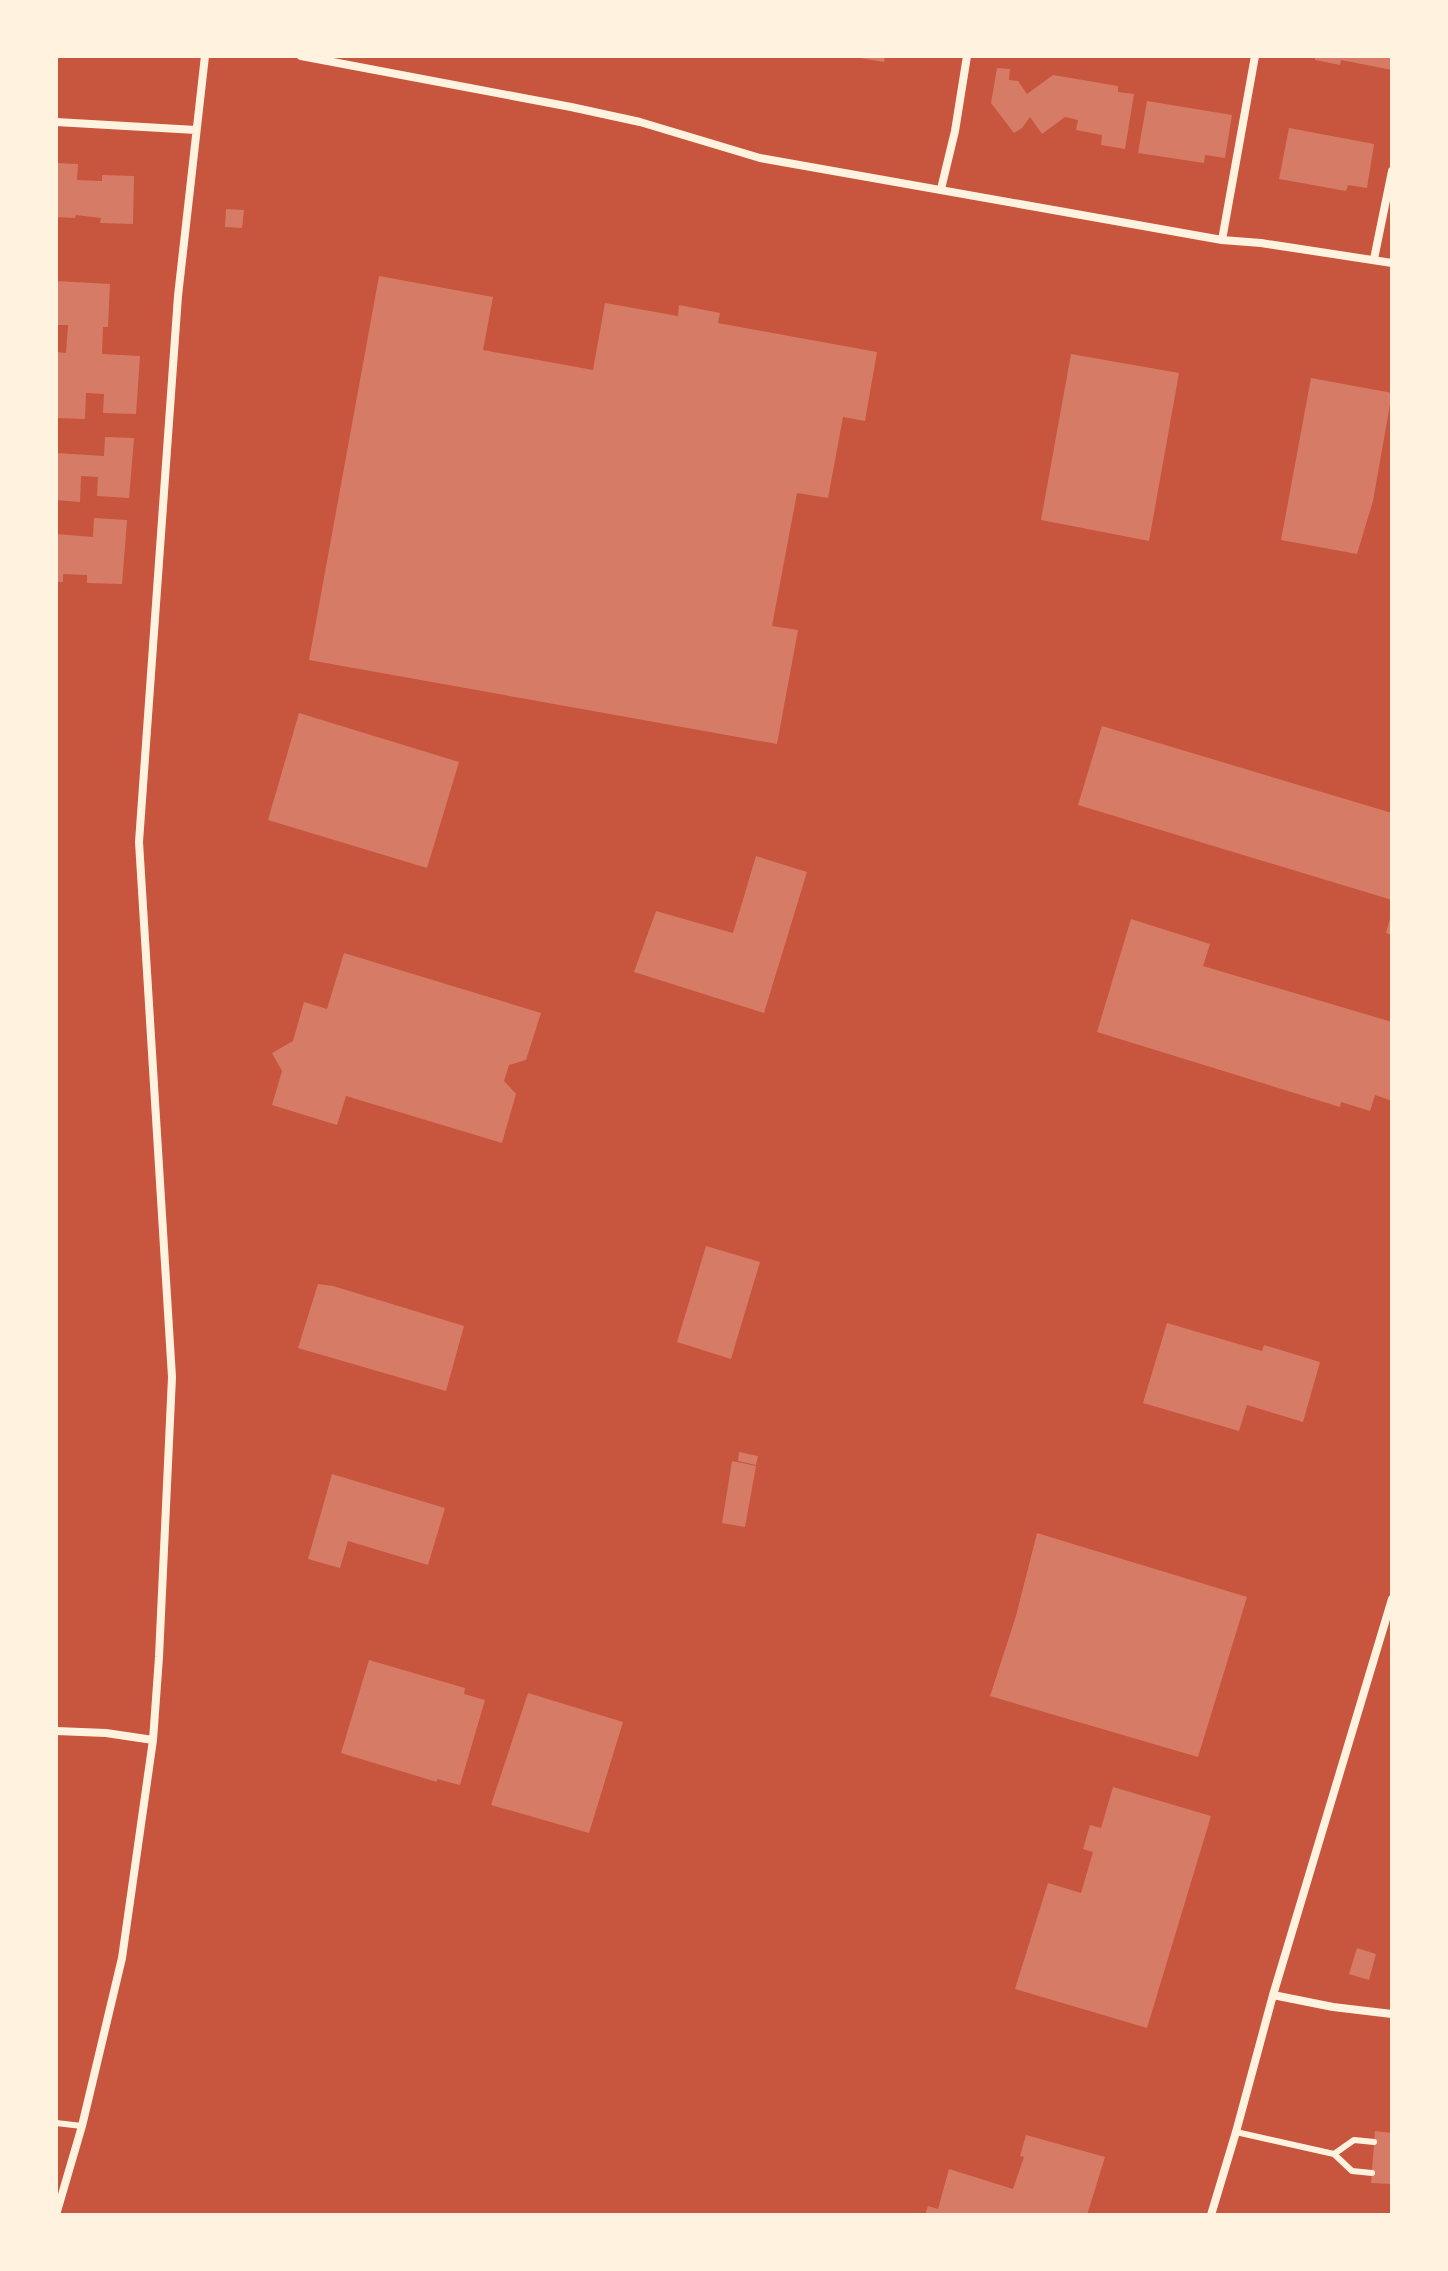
<svg xmlns="http://www.w3.org/2000/svg" width="1448" height="2271" font-family="Inter,sans-serif">
	<rect width="100%" height="100%" fill="#c8553d"/>
	<path fill="#d67c66" d="M861,56H885L884,62L860,58Z
		M1315,56H1392V70L1341,60L1340,65L1315,60Z
		M997,68L1010,69L1009,80L1018,81L1027,94L1053,75L1118,86V92L1134,94L1125,149L1101,145L1102,135L1076,130L1078,120L1065,117L1042,134L1030,117L1022,128L1014,133L991,103Z
		M1147,101L1232,115L1225,158L1205,155L1204,163L1138,153Z
		M1289,128L1374,144L1367,188L1348,185L1346,191L1279,179Z
		M56,163L78,164L77,180L102,181V175L134,176L133,224L100,223L101,218L76,215L75,218L56,217Z
		M226,209L244,210L242,228L225,227Z
		M379,276L493,297L483,350L593,370L605,303L678,316L679,305L720,313L718,323L877,352L865,421L843,417L828,498L797,493L772,626L798,630L777,744L309,660Z
		M56,281L110,284L108,327H103L102,354L140,356L136,414L103,413L104,394L86,393L85,419L56,418V352L66,353L68,325H56Z
		M1071,354L1179,373L1149,541L1041,520Z
		M1311,378L1392,393L1373,501L1357,554L1281,540Z
		M105,437L134,438L129,498L97,496L98,477L81,476L80,502L56,500V453L104,456Z
		M94,518L127,520L122,584L87,583V575L63,574V582H56V534L93,537Z
		M299,713L459,762L427,868L268,820Z
		M1102,726L1392,813V900L1078,805Z
		M756,856L807,872L764,1013L634,972L656,911L733,933Z
		M1391,915H1392V935L1386,933Z
		M1131,919L1210,944L1203,966L1392,1022V1101L1375,1095L1370,1111L1341,1102L1340,1107L1097,1032Z
		M344,953L541,1013L526,1060L509,1065L504,1081L516,1094L502,1143L346,1096L337,1125L272,1105L282,1071L272,1053L293,1041L304,1002L327,1009Z
		M706,1246L760,1262L731,1359L677,1342Z
		M318,1284L333,1286L464,1326L446,1391L298,1348Z
		M1167,1323L1262,1351L1264,1345L1320,1362L1303,1422L1247,1405L1239,1431L1143,1403Z
		M739,1452L758,1456L756,1465L738,1461Z
		M732,1461L756,1466L745,1527L722,1523Z
		M332,1474L445,1508L428,1565L348,1541L340,1568L308,1559Z
		M1037,1533L1247,1597L1198,1757L990,1696L1016,1616Z
		M369,1660L465,1688L464,1694L485,1700L460,1785L437,1779V1782L341,1753Z
		M528,1693L623,1722L589,1833L491,1805Z
		M1113,1787L1211,1816L1147,2028L1015,1989L1048,1883L1081,1893L1093,1852L1083,1849L1090,1825L1101,1828Z
		M1357,1948L1376,1954L1369,1980L1349,1974Z
		M1375,2131L1392,2133V2184L1371,2183Z
		M1026,2135L1105,2157L1087,2215H925L928,2206L938,2209L949,2169L1013,2189L1024,2157L1020,2156Z"/>
	<g fill="none" stroke-linecap="round" stroke-linejoin="round">
		<path stroke="#fff3e0" stroke-width="6" d="M56,2123L82,2126
			M1236,2132L1334,2154
			M1372,2173L1352,2171L1334,2154L1354,2140L1374,2142"/>
		<path stroke="#fff3e0" stroke-width="8" d="M301,56L571,107L640,122L760,158L1222,240L1261,243L1392,263
			M56,122L196,130
			M941,189L955,131L967,56
			M1222,240L1255,56
			M1374,259L1392,171
			M56,1731L106,1733L153,1740
			M1273,1995L1333,2007L1392,2014
			M56,2215L82,2126L122,1958L153,1740L159,1657L172,1377L139,842L178,296L205,56
			M1211,2215L1236,2132L1273,1995L1392,1599"/>
	</g>
	<rect width="1448" height="2271" fill="none" stroke="#fff3e0" stroke-width="116"/>
</svg>
